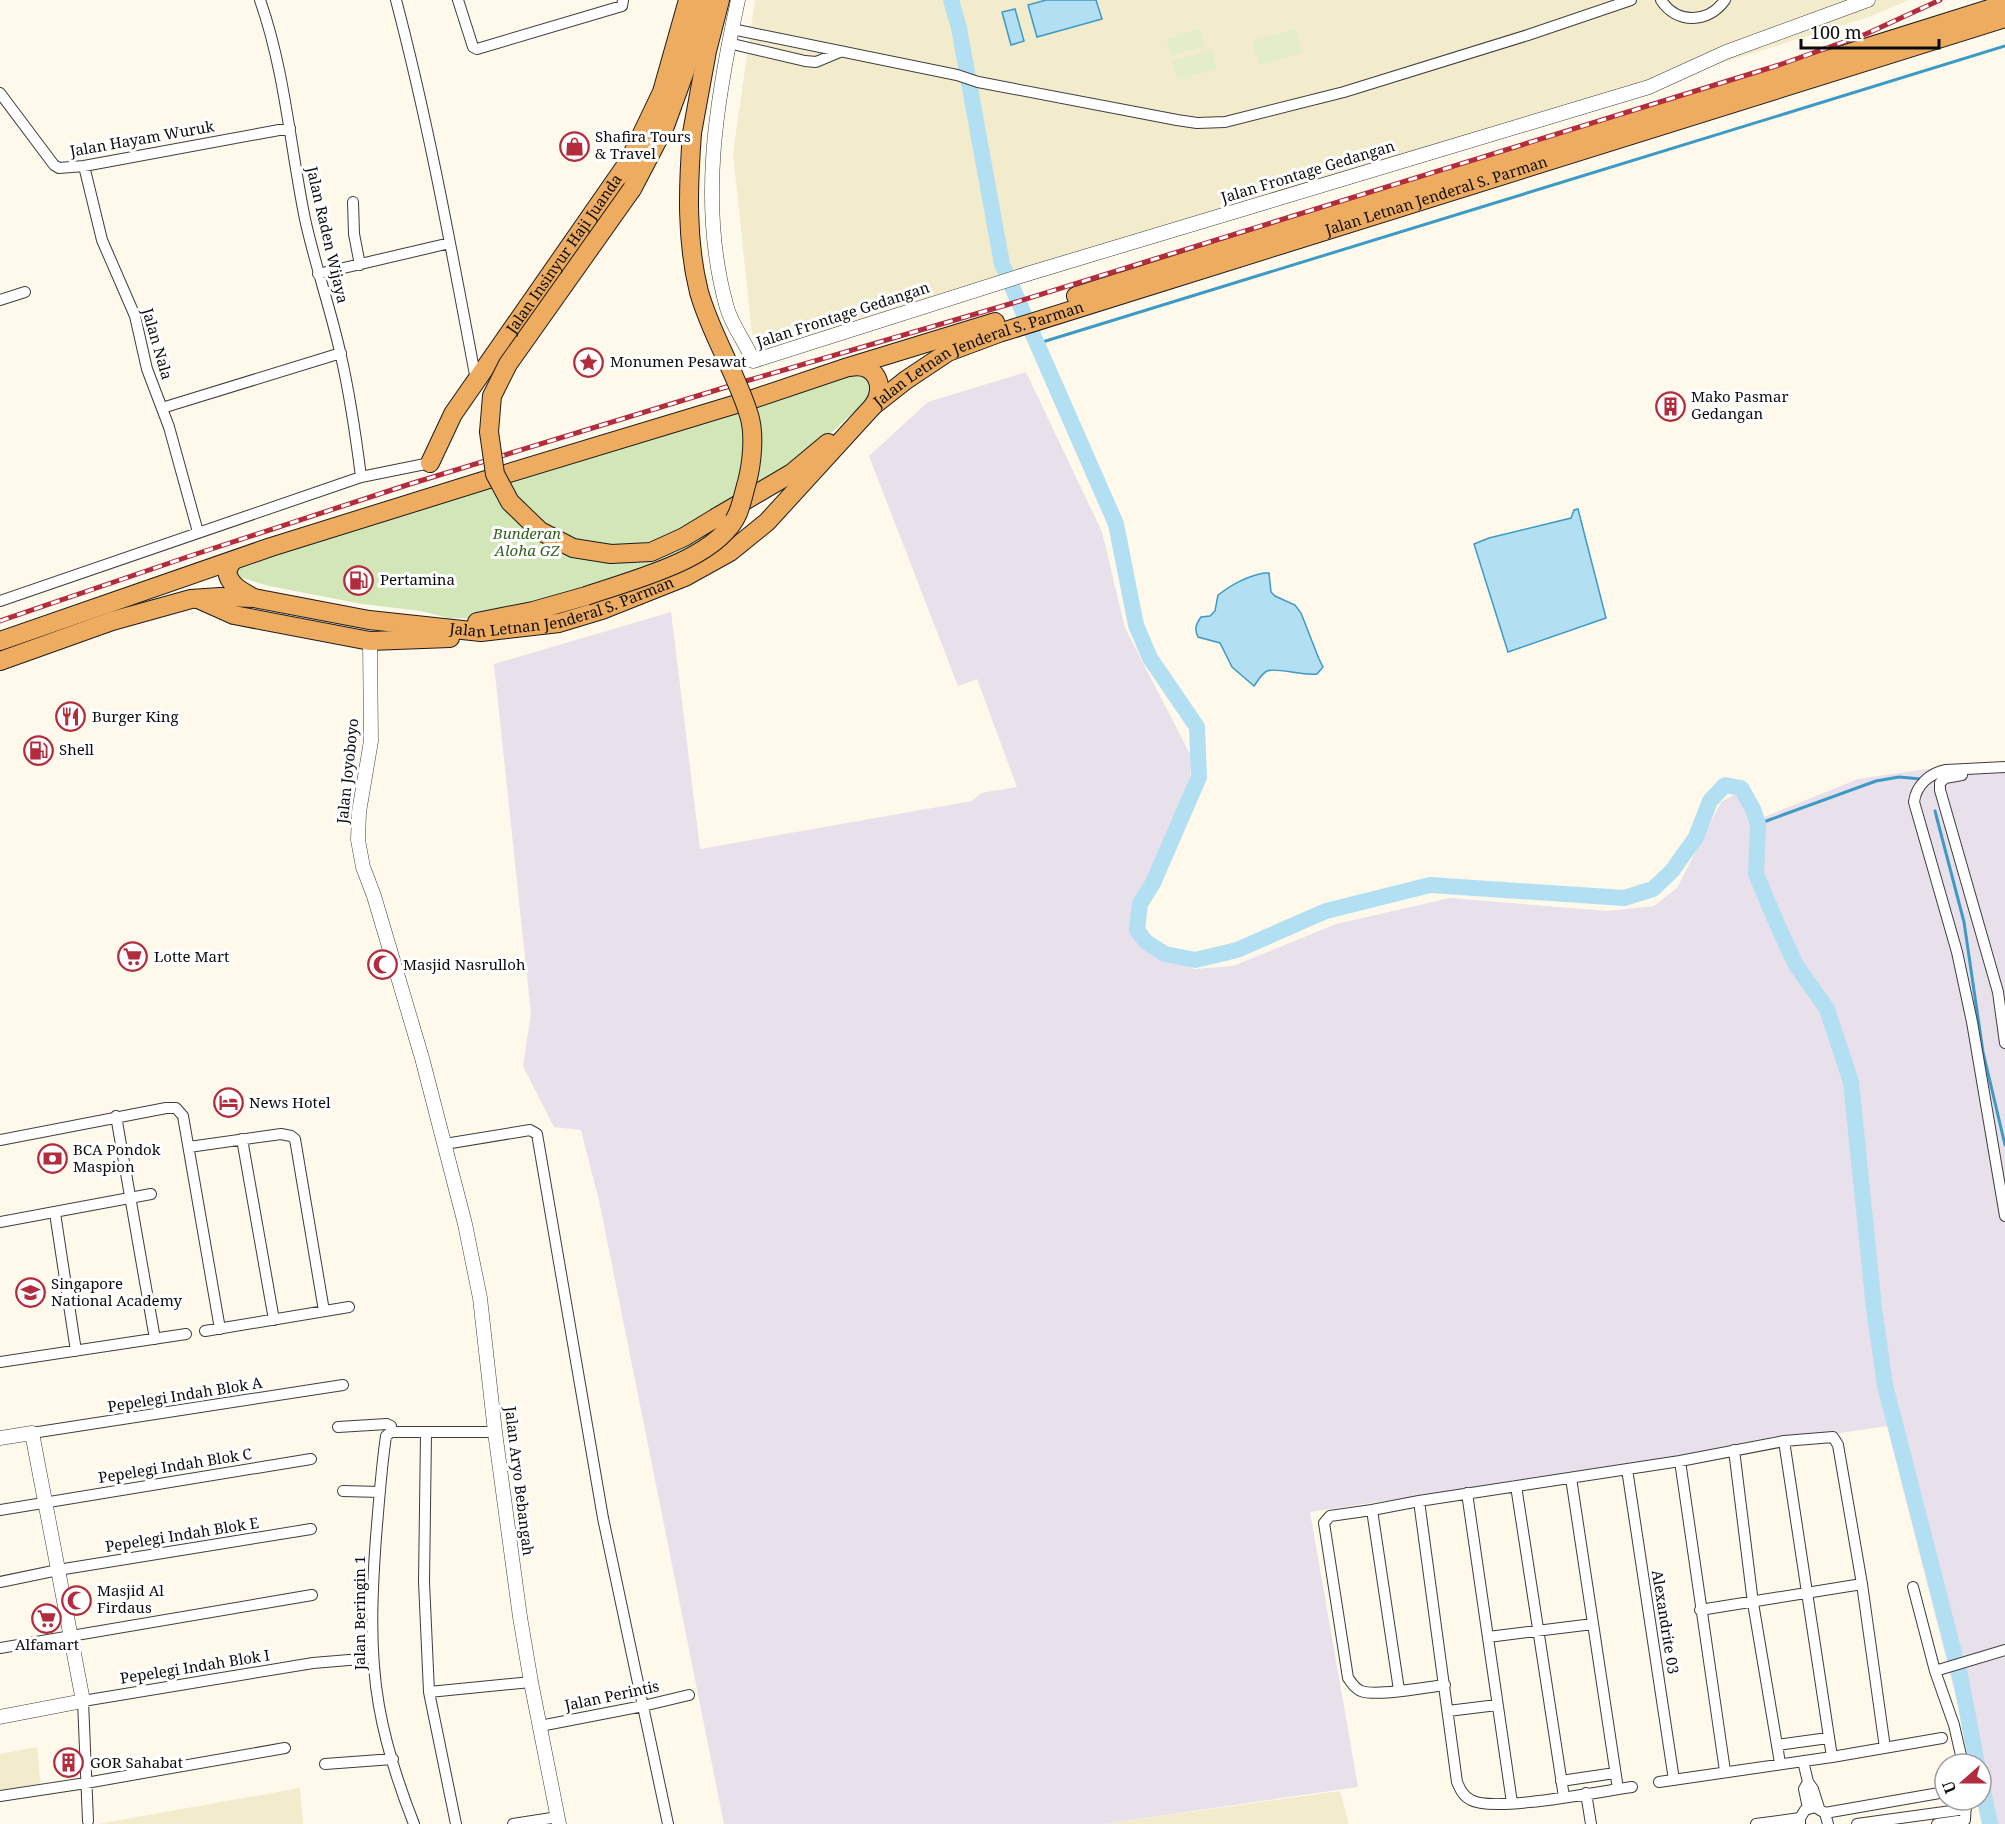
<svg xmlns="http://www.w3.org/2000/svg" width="2005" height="1824" font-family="'Noto Serif',serif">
	<rect width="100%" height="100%" fill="#fef9eb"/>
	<path fill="#e8e0ea" d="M1026,372L1102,532L1125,628L1192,758L1188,791L1144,892L1138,931L1146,951L1195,969L1233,966L1336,924L1450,898L1607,911L1654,906L1677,888L1721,802L1742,790L1754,821L1858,779L1926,769L2005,761V1824H1986L1981,1794V1764H1973L1887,1426L1310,1512L1358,1787L1104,1824H724L600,1205L581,1130L554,1127L523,1066L531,1014L494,664L671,612L700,849L972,801L981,793L1017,787L977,679L958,686L869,456L928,402Z"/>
	<path fill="#f2eccd" d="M755,0H1909L1872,16L761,362L752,334L733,153Z
		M37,1747L41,1788L0,1793V1754Z
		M300,1788L303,1824H98Z
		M1340,1791L1349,1824H1104Z"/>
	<path fill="#d3e6b7" d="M858,374L866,376L875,387L864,405L847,418L816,447L695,547L664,564L483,619L448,618L421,611L362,604L269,586L239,577L237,572L239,567L246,562Z"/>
	<path fill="#e3edc8" d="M1200,29L1205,46L1171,56L1166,39Z
		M1295,29L1302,53L1259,65L1252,41Z
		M1212,49L1217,69L1177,80L1172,61Z"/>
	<path fill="#b2dff2" stroke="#3d9ac5" stroke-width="1.5" d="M1046,0H1096L1102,19L1037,37L1028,5Z
		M1015,9L1024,41L1011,45L1002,12Z
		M1578,509L1606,618L1508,652L1474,544L1489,538L1571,518L1574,510Z
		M1264,573H1269L1271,592L1275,596L1295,605L1301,613L1319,659L1323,667L1317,674C1304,676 1274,667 1267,671C1261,674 1258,681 1254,686L1232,667L1220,643L1198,637C1194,629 1196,624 1201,617L1210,616L1215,611L1218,595C1233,584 1245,577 1264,573Z"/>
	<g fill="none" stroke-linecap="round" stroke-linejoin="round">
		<path stroke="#3d9ac5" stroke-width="3" d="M1036,344L2005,46
			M1935,811L1964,922L1983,1052L2005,1145
			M1758,824L1876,781L1899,777L1921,779"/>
		<path stroke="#b2dff2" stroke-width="16" d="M951,0L959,28L1002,264L1116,524L1136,625L1150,658L1197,727L1199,777L1153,883L1140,904L1137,930L1146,942L1165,954L1195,960L1237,950L1326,911L1430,885L1624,898L1653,889L1672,871L1696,837L1710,801L1725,785L1741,788L1753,809L1758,824L1756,874L1777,924L1796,965L1827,1009L1851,1082L1874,1308L1885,1385L1961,1680L1977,1764
			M1981,1781L1990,1824"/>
		<defs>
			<path id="minor" d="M260,0C285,71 290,146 305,219C315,265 331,310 341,356C350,396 356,437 361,477
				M396,0C429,125 452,253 476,380
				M458,0L473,47L477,49L622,6L623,0
				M1661,0C1677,25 1709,23 1725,0
				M732,29L957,75L978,82L1177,120L1197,123L1225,122L1344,92L1528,35L1631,0
				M728,43L805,61L816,62L840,52
				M0,93L54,165L59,168L84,166L290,128
				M84,166L102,240L135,316L147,369L169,427L198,532
				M353,202L354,234L360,265
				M318,274L450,243
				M0,300L25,292
				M162,408L341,353
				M0,601L361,477L430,463
				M2005,767L1946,770C1930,773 1916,785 1914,802L1957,952L1972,1022L2005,1216
				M1962,775L1945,778L1940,783V790L1998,992L2005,1043
				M116,1116L155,1339
				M242,1139L274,1320
				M0,1140L166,1108H176L183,1116L220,1329
				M445,1144L530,1130L537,1134L603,1518L668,1824
				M189,1147L281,1134L291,1136L295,1139L324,1311
				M55,1213L76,1351
				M0,1222L151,1194
				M205,1331L349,1307
				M0,1362L186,1334
				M338,1427L387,1424L391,1426V1432
				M32,1433L343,1385
				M426,1434L424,1582L429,1692L456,1824
				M1784,1441L1832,1757
				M1734,1450L1753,1603L1780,1763
				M1680,1461L1725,1771
				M1627,1469L1674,1780
				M1571,1478L1618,1789
				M1516,1486L1564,1797
				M343,1491L380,1492
				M1467,1493L1512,1803
				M0,1510L311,1459
				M1372,1510L1419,1501
				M0,1582L58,1570L311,1529
				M1913,1587L1935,1671L1954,1725L1963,1764
				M1700,1610L1862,1584
				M1488,1637L1593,1624
				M0,1648L312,1595
				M1935,1671L2005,1650
				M1399,1690L1372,1510L1330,1516L1324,1523L1348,1678C1352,1683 1354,1688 1361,1691C1376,1697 1427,1687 1445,1685
				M429,1692L531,1682
				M1448,1711L1497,1705
				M540,1726L643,1706L689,1695
				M1777,1745L1828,1738
				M1803,1761L1808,1782L1813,1789L1819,1808
				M325,1764L393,1759
				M1561,1781L1615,1773
				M1659,1782L1832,1757L1942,1738
				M1808,1782L1804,1789L1808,1808
				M1632,1787C1602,1791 1493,1813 1471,1800C1463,1796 1460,1789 1457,1782L1419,1501L1680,1461L1784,1441L1833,1437L1838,1445L1862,1584L1885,1748
				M1586,1793L1591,1824
				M0,1796L86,1783L285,1748
				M1825,1813L1945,1792
				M88,1821L83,1701L313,1663L373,1658
				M414,1824C399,1786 386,1746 379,1706C369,1650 372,1593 376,1537C379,1503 381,1470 386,1436L391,1432H495
				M513,1824L558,1817
				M1756,1824L1800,1818
				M1800,1824V1818L1805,1810L1815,1807L1825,1813L1828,1824
				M1857,1824L1966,1809
				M1937,1824L1965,1820L1966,1800"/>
			<path id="tertiary" d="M738,0C716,101 698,206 727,308C733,328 746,342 753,361L1027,274L1649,87L1726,52L1868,0
				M370,641L371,741L359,812L358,840L363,867L374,896L422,1058L465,1224L480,1298L495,1432L520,1617L531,1682L559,1824
				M0,1438L32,1433L83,1701L0,1717"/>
			<g id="trunk">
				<path d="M692,133L707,51L720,0"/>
				<path d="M632,189L665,126L685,71L704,0"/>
				<path d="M1076,296L2005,4"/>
				<path d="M850,367C876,362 887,387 873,406"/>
				<path id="s1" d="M430,463L453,414L629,161L662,92L688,0"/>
				<path d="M717,517L792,473L828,443"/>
				<path d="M232,561L227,571C229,585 241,591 252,597"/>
				<path d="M198,599L234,615L370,641L450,638"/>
				<path d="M477,622L533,611L586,596"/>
				<path d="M0,641L271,547L489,479L753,399L848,367L995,322"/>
				<path id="s2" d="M0,661L112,621L191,599L220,597L254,598L369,620L481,632L559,623L602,610L685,577L730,552L767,522L873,406L906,380L948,352L999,333L2005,18"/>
			</g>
		</defs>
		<use href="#minor" stroke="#3e3e3e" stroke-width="12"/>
		<use href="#tertiary" stroke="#3e3e3e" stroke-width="15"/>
		<use href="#trunk" stroke="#1c1c1c" stroke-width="20"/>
		<use href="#minor" stroke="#fff" stroke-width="10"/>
		<use href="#tertiary" stroke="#fff" stroke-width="14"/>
		<use href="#trunk" stroke="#eeac61" stroke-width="18"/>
		<defs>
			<path id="rail" d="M0,621L193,555L410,484L746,381L1013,303L1779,65L1866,34L1940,0"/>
		</defs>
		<use href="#rail" stroke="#b32c3d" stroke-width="5"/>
		<use href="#rail" stroke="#fff" stroke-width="3" stroke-dasharray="9" stroke-linecap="butt"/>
		<defs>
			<path id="trunk-bridge" d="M632,189L508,364L492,396L489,432L495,474L510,502L540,531L573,548L611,554L651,552L684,537L717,517
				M586,596C631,580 718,560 738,513C742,503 744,492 747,482C752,463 755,434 749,415C736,372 711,335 699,292C686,240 688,187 692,133"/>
		</defs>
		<use href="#trunk-bridge" stroke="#1c1c1c" stroke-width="20" stroke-linecap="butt"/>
		<use href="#trunk-bridge" stroke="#eeac61" stroke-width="18"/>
	</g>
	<defs>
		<symbol id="shop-ring" viewBox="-11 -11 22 22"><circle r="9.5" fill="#fff" stroke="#b32c3d" stroke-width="1.5"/><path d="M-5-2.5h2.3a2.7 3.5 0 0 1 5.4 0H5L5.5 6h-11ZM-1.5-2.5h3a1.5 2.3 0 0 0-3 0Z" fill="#b32c3d"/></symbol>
		<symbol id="sight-ring" viewBox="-11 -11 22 22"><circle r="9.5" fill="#fff" stroke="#b32c3d" stroke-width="1.5"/><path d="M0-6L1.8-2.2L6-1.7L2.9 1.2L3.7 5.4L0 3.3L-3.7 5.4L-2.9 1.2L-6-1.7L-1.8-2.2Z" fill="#b32c3d"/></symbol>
		<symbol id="building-ring" viewBox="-11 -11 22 22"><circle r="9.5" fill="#fff" stroke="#b32c3d" stroke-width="1.5"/><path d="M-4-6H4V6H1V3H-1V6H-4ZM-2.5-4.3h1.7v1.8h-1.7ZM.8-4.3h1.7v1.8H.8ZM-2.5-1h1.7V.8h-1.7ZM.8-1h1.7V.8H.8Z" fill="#b32c3d"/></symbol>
		<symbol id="fuel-ring" viewBox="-11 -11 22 22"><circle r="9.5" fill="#fff" stroke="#b32c3d" stroke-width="1.5"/><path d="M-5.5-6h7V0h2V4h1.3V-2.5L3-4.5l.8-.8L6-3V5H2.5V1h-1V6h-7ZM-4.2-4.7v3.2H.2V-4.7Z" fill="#b32c3d"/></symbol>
		<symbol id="restaurant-ring" viewBox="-11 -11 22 22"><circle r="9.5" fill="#fff" stroke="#b32c3d" stroke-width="1.5"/><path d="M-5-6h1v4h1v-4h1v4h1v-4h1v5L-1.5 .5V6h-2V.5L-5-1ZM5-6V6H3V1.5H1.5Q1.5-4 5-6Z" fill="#b32c3d"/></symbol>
		<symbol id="supermarket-ring" viewBox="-11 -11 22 22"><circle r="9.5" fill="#fff" stroke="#b32c3d" stroke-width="1.5"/><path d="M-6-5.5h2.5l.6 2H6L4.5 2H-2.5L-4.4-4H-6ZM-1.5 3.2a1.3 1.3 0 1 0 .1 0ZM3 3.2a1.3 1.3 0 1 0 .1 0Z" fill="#b32c3d"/></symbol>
		<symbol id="mosque-ring" viewBox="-11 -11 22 22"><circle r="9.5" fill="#fff" stroke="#b32c3d" stroke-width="1.5"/><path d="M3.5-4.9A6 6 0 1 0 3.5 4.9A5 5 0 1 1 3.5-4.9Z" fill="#b32c3d"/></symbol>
		<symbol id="hotel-ring" viewBox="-11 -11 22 22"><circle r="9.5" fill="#fff" stroke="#b32c3d" stroke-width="1.5"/><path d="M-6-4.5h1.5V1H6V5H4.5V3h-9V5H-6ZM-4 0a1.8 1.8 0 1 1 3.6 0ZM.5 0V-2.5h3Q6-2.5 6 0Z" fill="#b32c3d"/></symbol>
		<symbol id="bank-ring" viewBox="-11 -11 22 22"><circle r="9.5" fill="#fff" stroke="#b32c3d" stroke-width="1.5"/><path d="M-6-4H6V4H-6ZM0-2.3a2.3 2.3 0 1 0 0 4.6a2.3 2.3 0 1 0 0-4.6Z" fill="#b32c3d"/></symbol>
		<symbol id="school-ring" viewBox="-11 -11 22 22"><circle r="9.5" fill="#fff" stroke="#b32c3d" stroke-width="1.5"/><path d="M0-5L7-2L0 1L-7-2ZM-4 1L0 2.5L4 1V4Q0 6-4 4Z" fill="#b32c3d"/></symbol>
	</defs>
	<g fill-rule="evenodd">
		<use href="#shop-ring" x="558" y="130" width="33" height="33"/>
		<use href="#sight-ring" x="572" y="346" width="33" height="33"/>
		<use href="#building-ring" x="1654" y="390" width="33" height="33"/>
		<use href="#fuel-ring" x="342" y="564" width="33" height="33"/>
		<use href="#restaurant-ring" x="54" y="700" width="33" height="33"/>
		<use href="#fuel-ring" x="22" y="734" width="33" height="33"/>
		<use href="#supermarket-ring" x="116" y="940" width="33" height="33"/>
		<use href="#mosque-ring" x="366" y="948" width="33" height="33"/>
		<use href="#hotel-ring" x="212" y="1086" width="33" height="33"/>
		<use href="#bank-ring" x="36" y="1142" width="33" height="33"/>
		<use href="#school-ring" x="14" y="1276" width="33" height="33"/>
		<use href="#mosque-ring" x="60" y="1584" width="33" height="33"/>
		<use href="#supermarket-ring" x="30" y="1602" width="33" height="33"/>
		<use href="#building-ring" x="52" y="1746" width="33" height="33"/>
	</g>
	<g text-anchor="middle" stroke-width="6" stroke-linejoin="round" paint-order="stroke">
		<g font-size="15" fill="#0b0b0b" stroke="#fff" text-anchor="start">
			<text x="595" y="142">Shafira Tours<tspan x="595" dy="17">&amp; Travel</tspan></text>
			<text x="610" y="367">Monumen Pesawat</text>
			<text x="1691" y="402">Mako Pasmar<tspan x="1691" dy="17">Gedangan</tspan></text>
			<text x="380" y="585">Pertamina</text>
			<text x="92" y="722">Burger King</text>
			<text x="59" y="755">Shell</text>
			<text x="154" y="962">Lotte Mart</text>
			<text x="403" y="970">Masjid Nasrulloh</text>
			<text x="249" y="1108">News Hotel</text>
			<text x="73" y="1155">BCA Pondok<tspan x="73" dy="17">Maspion</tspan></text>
			<text x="51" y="1289">Singapore<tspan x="51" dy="17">National Academy</tspan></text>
			<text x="97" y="1596">Masjid Al<tspan x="97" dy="17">Firdaus</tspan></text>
			<text x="47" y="1650" text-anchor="middle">Alfamart</text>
			<text x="90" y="1768">GOR Sahabat</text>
		</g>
		<g font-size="15" fill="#0b0b0b" stroke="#fff">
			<text transform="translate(142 139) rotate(-10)" y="5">Jalan Hayam Wuruk</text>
			<text transform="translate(1308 172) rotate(-17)" y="5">Jalan Frontage Gedangan</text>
			<text dy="5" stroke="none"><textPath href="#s2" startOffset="1568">Jalan Letnan Jenderal S. Parman</textPath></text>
			<text transform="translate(327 235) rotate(77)" y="5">Jalan Raden Wijaya</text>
			<text dy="5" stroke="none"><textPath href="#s1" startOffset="249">Jalan Insinyur Haji Juanda</textPath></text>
			<text transform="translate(843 315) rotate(-18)" y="5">Jalan Frontage Gedangan</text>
			<text transform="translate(157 344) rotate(74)" y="5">Jalan Nala</text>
			<text dy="5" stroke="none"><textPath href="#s2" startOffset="1082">Jalan Letnan Jenderal S. Parman</textPath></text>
			<text dy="5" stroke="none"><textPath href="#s2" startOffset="578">Jalan Letnan Jenderal S. Parman</textPath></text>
			<text transform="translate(348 771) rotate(-84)" y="5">Jalan Joyoboyo</text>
			<text transform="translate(185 1395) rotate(-9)" y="5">Pepelegi Indah Blok A</text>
			<text transform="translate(175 1466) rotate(-9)" y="5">Pepelegi Indah Blok C</text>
			<text transform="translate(519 1481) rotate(83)" y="5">Jalan Aryo Bebangah</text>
			<text transform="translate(182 1535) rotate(-9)" y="5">Pepelegi Indah Blok E</text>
			<text transform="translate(360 1613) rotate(-90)" y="5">Jalan Beringin 1</text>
			<text transform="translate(1665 1622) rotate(81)" y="5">Alexandrite 03</text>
			<text transform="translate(195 1667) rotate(-9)" y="5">Pepelegi Indah Blok I</text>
			<text transform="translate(612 1696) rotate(-12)" y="5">Jalan Perintis</text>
		</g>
		<g font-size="15" font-style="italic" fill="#325f20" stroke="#fff">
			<text x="527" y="539">Bunderan<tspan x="527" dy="17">Aloha GZ</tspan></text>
		</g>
	</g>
	<g transform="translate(1963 1782) rotate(249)"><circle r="28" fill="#ffffff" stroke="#9d9d9d" stroke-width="1.5"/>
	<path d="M0-4.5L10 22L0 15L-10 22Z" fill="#b32c3d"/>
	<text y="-9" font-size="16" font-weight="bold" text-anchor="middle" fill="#0b0b0b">U</text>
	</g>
	<path d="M1801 39v9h138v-9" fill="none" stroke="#0b0b0b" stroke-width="3"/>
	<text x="1810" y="39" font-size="18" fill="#0b0b0b" stroke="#ffffff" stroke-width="4.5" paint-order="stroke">100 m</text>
</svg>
